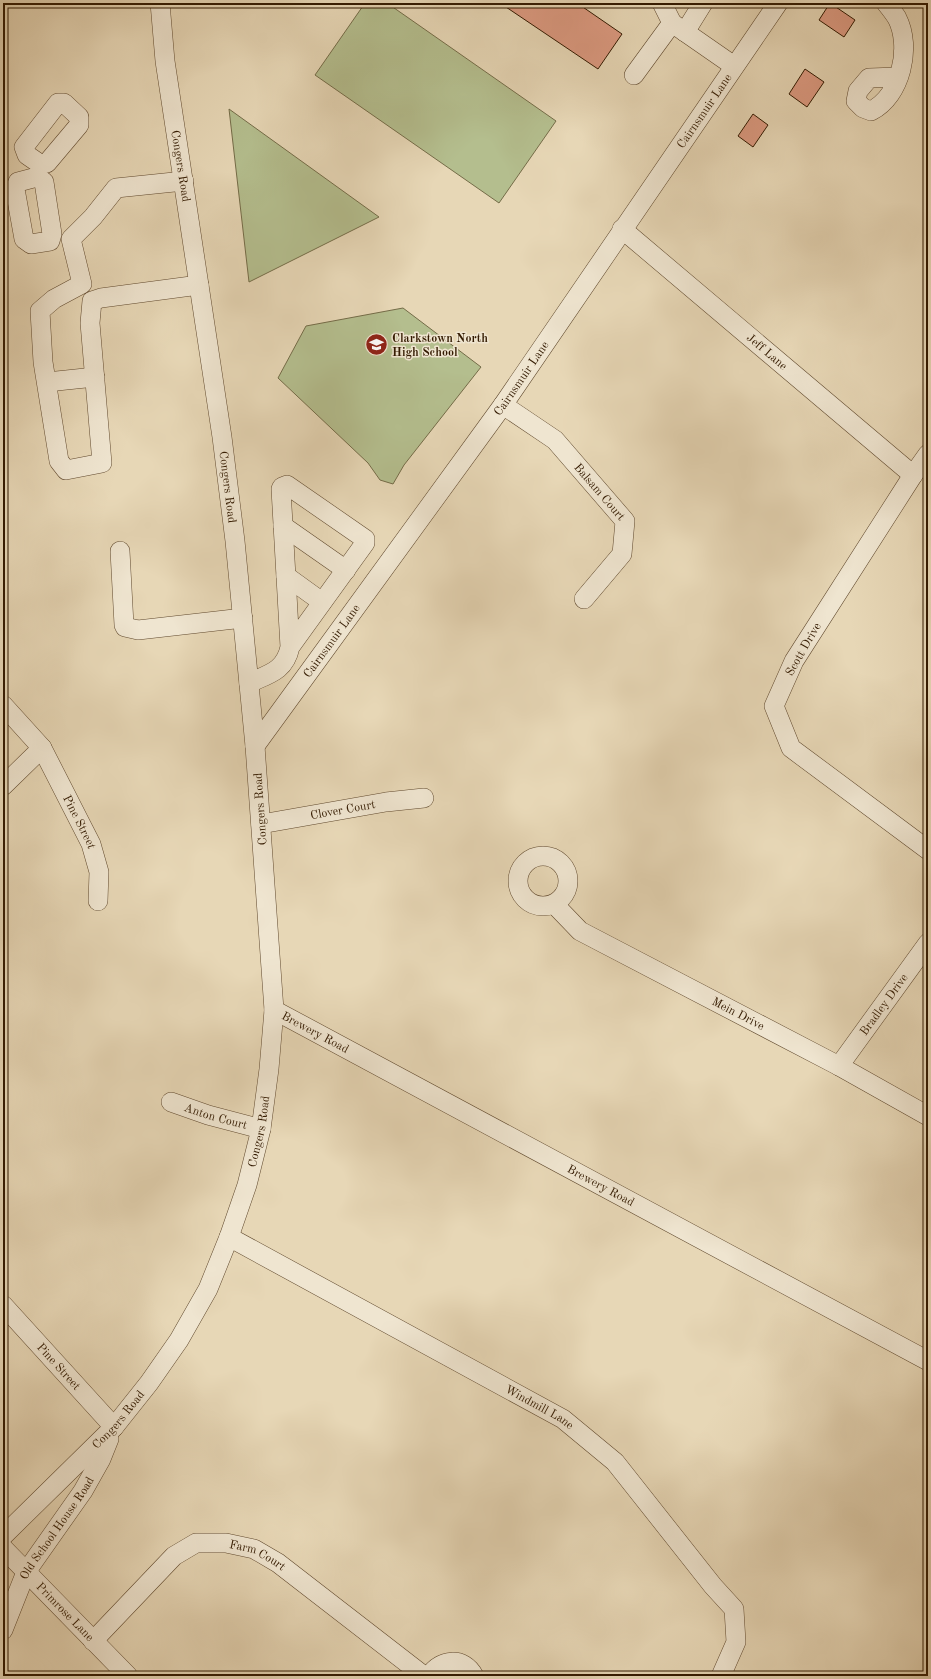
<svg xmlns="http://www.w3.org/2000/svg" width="931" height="1679" font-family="'Old Standard TT',serif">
	<rect width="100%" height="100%" fill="#e7d7b6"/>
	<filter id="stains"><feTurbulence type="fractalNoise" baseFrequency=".005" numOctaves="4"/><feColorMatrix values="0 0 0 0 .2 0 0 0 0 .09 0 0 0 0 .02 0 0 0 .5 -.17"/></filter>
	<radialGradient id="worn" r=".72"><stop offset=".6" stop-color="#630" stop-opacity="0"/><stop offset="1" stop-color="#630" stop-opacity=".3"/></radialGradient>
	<path fill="#b4be8e" stroke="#746c48" d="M365,3H387L556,121L499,203L315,75Z
		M229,109L379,217L249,282Z
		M403,308L481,367L404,465L393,484L380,480L368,463L278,378L306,326Z"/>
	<path fill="#dc9a81" stroke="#331a01" d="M500,3H577L622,34L598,69Z
		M830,3L855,20L844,37L819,20Z
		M805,69L824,82L807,107L789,94Z
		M753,114L768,125L753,147L738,136Z"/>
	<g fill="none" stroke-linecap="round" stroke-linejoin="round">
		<defs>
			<g id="minor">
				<path d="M662,3L672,23"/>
				<path d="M886,3C890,8 894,13 897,18C912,47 901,96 871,111L863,108L856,101L858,91L869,78L898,77"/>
				<path d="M685,32L703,3"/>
				<path d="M634,75L672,23L734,66"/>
				<path d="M58,103H64L79,117V125L47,163L40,164L27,155L24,147Z"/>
				<path d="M37,177L44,182L52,234L50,241L31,244L24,239L15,189L18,182Z"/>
				<path d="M184,181L116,188L93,217L71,239L82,284L54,299L40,311L43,362L59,461L66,470L102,463L90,323L92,301L101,298L199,285"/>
				<path id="s1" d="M622,229L913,475"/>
				<path d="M47,382L95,377"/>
				<path id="s2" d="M503,405L555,440L625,521L622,554L584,599"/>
				<path d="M928,454L913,475L794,661L774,706L791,748L928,850"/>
				<path d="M283,526L346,570"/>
				<path d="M120,551L124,625L125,627L138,630L243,618"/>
				<path d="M286,576L322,602"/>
				<path d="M249,683C269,674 285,671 290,647L281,489L282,487L287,485L365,539V543L290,647"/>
				<path id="s3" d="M3,705L42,748L91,844L99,872L98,901"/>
				<path id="s4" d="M255,746L503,405L778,3"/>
				<path d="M3,786L42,748"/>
				<path id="s5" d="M261,824L386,802L424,798"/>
				<circle cx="543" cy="881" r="25"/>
				<path id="s6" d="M554,904L580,931L839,1066L928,1116"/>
				<path id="s7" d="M274,1010L928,1361"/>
				<path id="s8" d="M839,1066L928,943"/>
				<path id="s9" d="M171,1102L208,1115L261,1129"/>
				<path id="s10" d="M229,1237L563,1419L615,1462L713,1586L734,1609L736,1642L721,1676"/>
				<path id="s11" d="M3,1305L114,1427"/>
				<path id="s12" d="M3,1536L114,1427L149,1383L179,1340L208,1289L229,1237L247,1185L261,1129L269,1069L274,1010L255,746L235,541L222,437L165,61L160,3"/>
				<path id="s13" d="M3,1548L128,1676"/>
				<path id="s14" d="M3,1630L26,1572L83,1491L101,1459L109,1439"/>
				<path id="s15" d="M93,1641L174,1556L196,1543H226L254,1549L278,1563L424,1676"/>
				<path d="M429,1676C441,1659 463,1656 474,1676"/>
			</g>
		</defs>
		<use href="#minor" stroke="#60492e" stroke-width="20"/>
		<use href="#minor" stroke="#efe5d0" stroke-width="19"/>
	</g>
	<defs>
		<symbol id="school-disc" viewBox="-11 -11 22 22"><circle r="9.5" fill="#8f2418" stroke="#efe5d0"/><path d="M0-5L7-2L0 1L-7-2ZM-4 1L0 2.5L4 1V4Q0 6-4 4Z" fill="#fff"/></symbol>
	</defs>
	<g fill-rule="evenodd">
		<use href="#school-disc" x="364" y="332" width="25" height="25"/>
	</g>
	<g text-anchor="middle" stroke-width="3" stroke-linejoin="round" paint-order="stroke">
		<g font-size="12" fill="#331a01" stroke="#efe5d0">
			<text dy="4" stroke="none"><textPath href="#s4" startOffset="778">Cairnsmuir Lane</textPath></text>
			<text transform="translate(181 166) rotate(81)" y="4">Congers Road</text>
			<text dy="4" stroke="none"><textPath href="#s1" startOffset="190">Jeff Lane</textPath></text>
			<text dy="4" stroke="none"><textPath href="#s4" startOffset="454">Cairnsmuir Lane</textPath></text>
			<text transform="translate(228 487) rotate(83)" y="4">Congers Road</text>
			<text dy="4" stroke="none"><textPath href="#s2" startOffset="131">Balsam Court</textPath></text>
			<text dy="4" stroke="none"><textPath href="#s4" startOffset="130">Cairnsmuir Lane</textPath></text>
			<text transform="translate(803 649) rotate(-60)" y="4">Scott Drive</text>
			<text transform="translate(260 809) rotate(-94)" y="4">Congers Road</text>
			<text dy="4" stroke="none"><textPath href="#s5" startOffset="83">Clover Court</textPath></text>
			<text dy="4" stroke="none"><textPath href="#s3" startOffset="141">Pine Street</textPath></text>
			<text dy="4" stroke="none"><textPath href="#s8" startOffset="76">Bradley Drive</textPath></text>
			<text dy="4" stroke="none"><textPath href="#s6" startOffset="216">Mein Drive</textPath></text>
			<text dy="4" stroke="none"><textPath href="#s7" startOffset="47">Brewery Road</textPath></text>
			<text dy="4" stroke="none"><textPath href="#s9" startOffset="47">Anton Court</textPath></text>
			<text dy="4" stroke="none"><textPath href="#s12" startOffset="489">Congers Road</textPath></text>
			<text dy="4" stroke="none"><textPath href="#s7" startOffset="371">Brewery Road</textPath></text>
			<text dy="4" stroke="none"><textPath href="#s11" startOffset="83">Pine Street</textPath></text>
			<text dy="4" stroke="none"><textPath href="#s10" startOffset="354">Windmill Lane</textPath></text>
			<text dy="4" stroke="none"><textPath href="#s12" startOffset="164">Congers Road</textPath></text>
			<text dy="4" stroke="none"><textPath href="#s14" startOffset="116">Old School House Road</textPath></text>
			<text dy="4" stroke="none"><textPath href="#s15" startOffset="207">Farm Court</textPath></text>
			<text dy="4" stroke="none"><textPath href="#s13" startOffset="89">Primrose Lane</textPath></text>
		</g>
		<g font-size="12" font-weight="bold" fill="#331a01" stroke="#efe5d0" text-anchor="start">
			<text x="392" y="342">Clarkstown North<tspan x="392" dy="14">High School</tspan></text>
		</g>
	</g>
	<rect width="931" height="1679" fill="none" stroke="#e7d7b6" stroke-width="16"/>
	<rect x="4" y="4" width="923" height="1671" fill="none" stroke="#331a01" stroke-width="2"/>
	<rect x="8" y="8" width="915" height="1663" fill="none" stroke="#331a01"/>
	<rect width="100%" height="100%" filter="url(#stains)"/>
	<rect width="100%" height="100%" fill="url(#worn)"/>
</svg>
